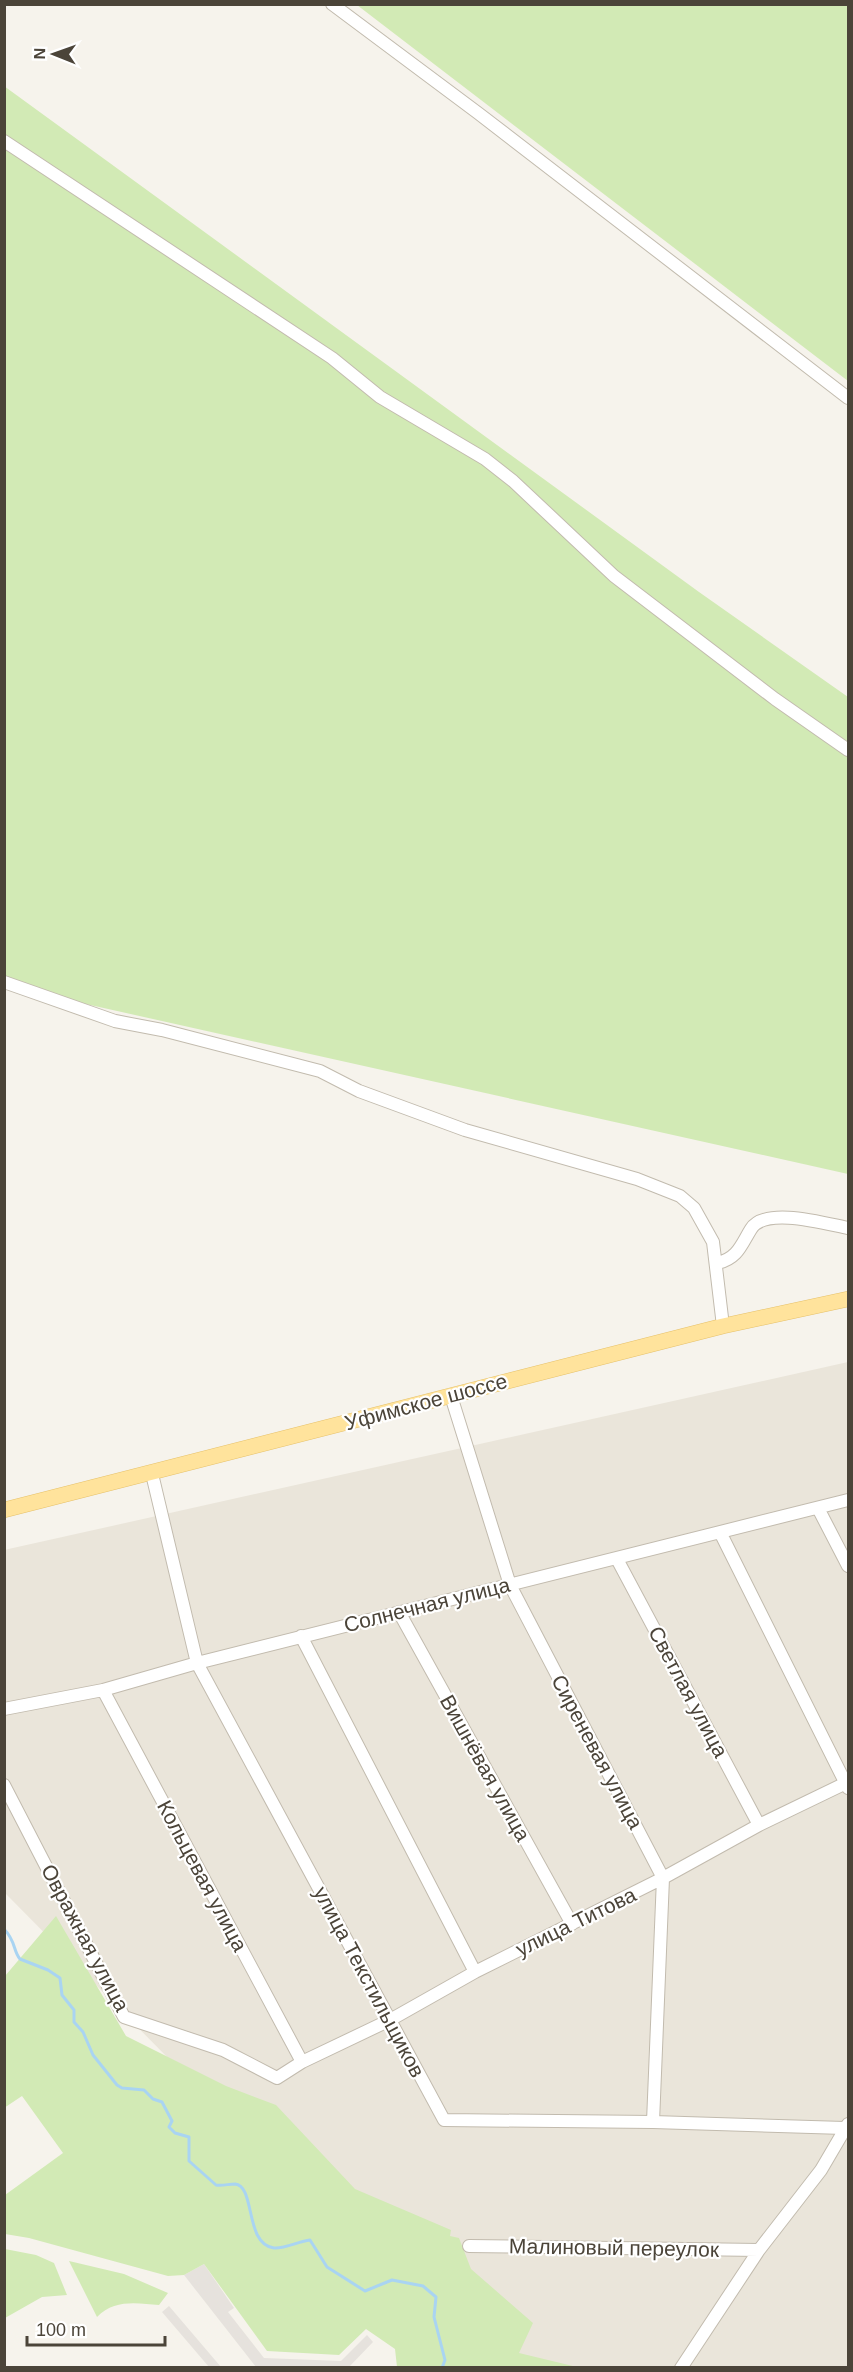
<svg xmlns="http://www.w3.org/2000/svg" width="853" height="2372" font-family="Helvetica,sans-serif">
	<rect width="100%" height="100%" fill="#f6f3ec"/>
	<path fill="#eae5da" d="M848,1362V2367H507L254,2145L5,1893L4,1550Z"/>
	<path fill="#e6e2dd" d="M204,2264L234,2308L228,2312L264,2358L341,2361L367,2335L373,2342L349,2367H256L184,2275Z
		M169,2306L221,2367H209L162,2312Z"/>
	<path fill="#d2eab5" d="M357,5H848V381Z
		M4,86L699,592L848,697V1174L5,986Z
		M56,1916L126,2036L226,2086L276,2105L355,2189L451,2230L450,2236L459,2238L471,2269L533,2323L519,2353L577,2367H397L395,2349L366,2329L339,2355L267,2351L204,2264L184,2275L168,2276L29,2238L5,2234V2195L63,2153L22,2096L4,2108L5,1976Z
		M5,2249L36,2255L54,2263L67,2295L42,2297L5,2318Z
		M69,2261L124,2274L168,2293L159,2305C137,2303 114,2299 97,2317Z"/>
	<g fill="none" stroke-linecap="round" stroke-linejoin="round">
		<path stroke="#a9d4f2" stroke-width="3" d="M4,1929C16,1941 13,1951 20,1959L48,1970L60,1978L62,1995L74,2010V2022L83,2032L93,2055L117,2085L122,2088L144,2090L153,2099L162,2102L172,2121L169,2127L175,2133L189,2137V2161L216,2185C222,2186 229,2184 235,2184C256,2186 244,2244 274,2248C285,2249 299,2241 310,2240L327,2267L365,2291L392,2280L423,2286L436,2297L434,2317L445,2360L442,2368"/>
		<defs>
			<path id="minor" d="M332,4L478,113L848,398
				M4,141L332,358L380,397L485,459L513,481L614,576L775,699L848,750
				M4,982L115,1021L162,1030L320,1071L359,1091L465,1130L637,1179L680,1196L694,1208L713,1242L723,1326
				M718,1263C738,1258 741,1245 751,1229C765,1206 827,1224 848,1228
				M451,1396L510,1585L663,1878L653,2122
				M152,1474L197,1663L444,2120L653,2122L844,2128
				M819,1510L848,1566
				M720,1532L848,1788
				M617,1559L759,1825
				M399,1612L572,1924
				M301,1636L475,1972
				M103,1690L302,2062
				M4,1709L103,1690L197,1663L848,1500
				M4,1785L124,2017L223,2050L277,2078L302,2062L390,2020L475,1972L663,1878L759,1825L848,1782
				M469,2246L759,2250
				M681,2368L759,2250L821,2170L848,2124"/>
			<path id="major" d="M4,1510L723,1326L848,1299"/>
		</defs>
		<use href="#minor" stroke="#c2bbae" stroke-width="14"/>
		<use href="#major" stroke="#e6c16a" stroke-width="16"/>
		<use href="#minor" stroke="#fff" stroke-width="12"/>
		<use href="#major" stroke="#ffe39c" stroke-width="15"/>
	</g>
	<g text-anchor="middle" stroke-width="4.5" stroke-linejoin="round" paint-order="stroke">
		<g font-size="21" fill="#4b4439" stroke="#fff">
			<text transform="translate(426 1402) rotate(-15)" y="7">Уфимское шоссе</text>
			<text transform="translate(427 1605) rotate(-14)" y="7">Солнечная улица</text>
			<text transform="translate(688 1692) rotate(62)" y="7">Светлая улица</text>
			<text transform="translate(597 1752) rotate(62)" y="7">Сиреневая улица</text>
			<text transform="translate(485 1768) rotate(61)" y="7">Вишнёвая улица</text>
			<text transform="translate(202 1876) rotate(62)" y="7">Кольцевая улица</text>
			<text transform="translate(576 1922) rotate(-26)" y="7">улица Титова</text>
			<text transform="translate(85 1938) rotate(62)" y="7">Овражная улица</text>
			<text transform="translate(369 1982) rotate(62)" y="7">улица Текстильщиков</text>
			<text transform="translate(614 2248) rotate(1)" y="7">Малиновый переулок</text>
		</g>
	</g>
	<rect width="853" height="2372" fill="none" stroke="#4b4439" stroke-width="12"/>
	<g transform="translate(54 54) rotate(271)" stroke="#ffffff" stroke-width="4.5" paint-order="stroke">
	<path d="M0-4.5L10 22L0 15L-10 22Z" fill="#4b4439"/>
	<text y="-9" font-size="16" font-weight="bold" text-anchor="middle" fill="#4b4439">N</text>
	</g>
	<path d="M27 2336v9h138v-9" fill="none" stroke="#4b4439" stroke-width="3"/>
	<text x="36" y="2336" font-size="18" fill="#4b4439" stroke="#ffffff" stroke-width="4.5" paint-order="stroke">100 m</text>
</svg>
